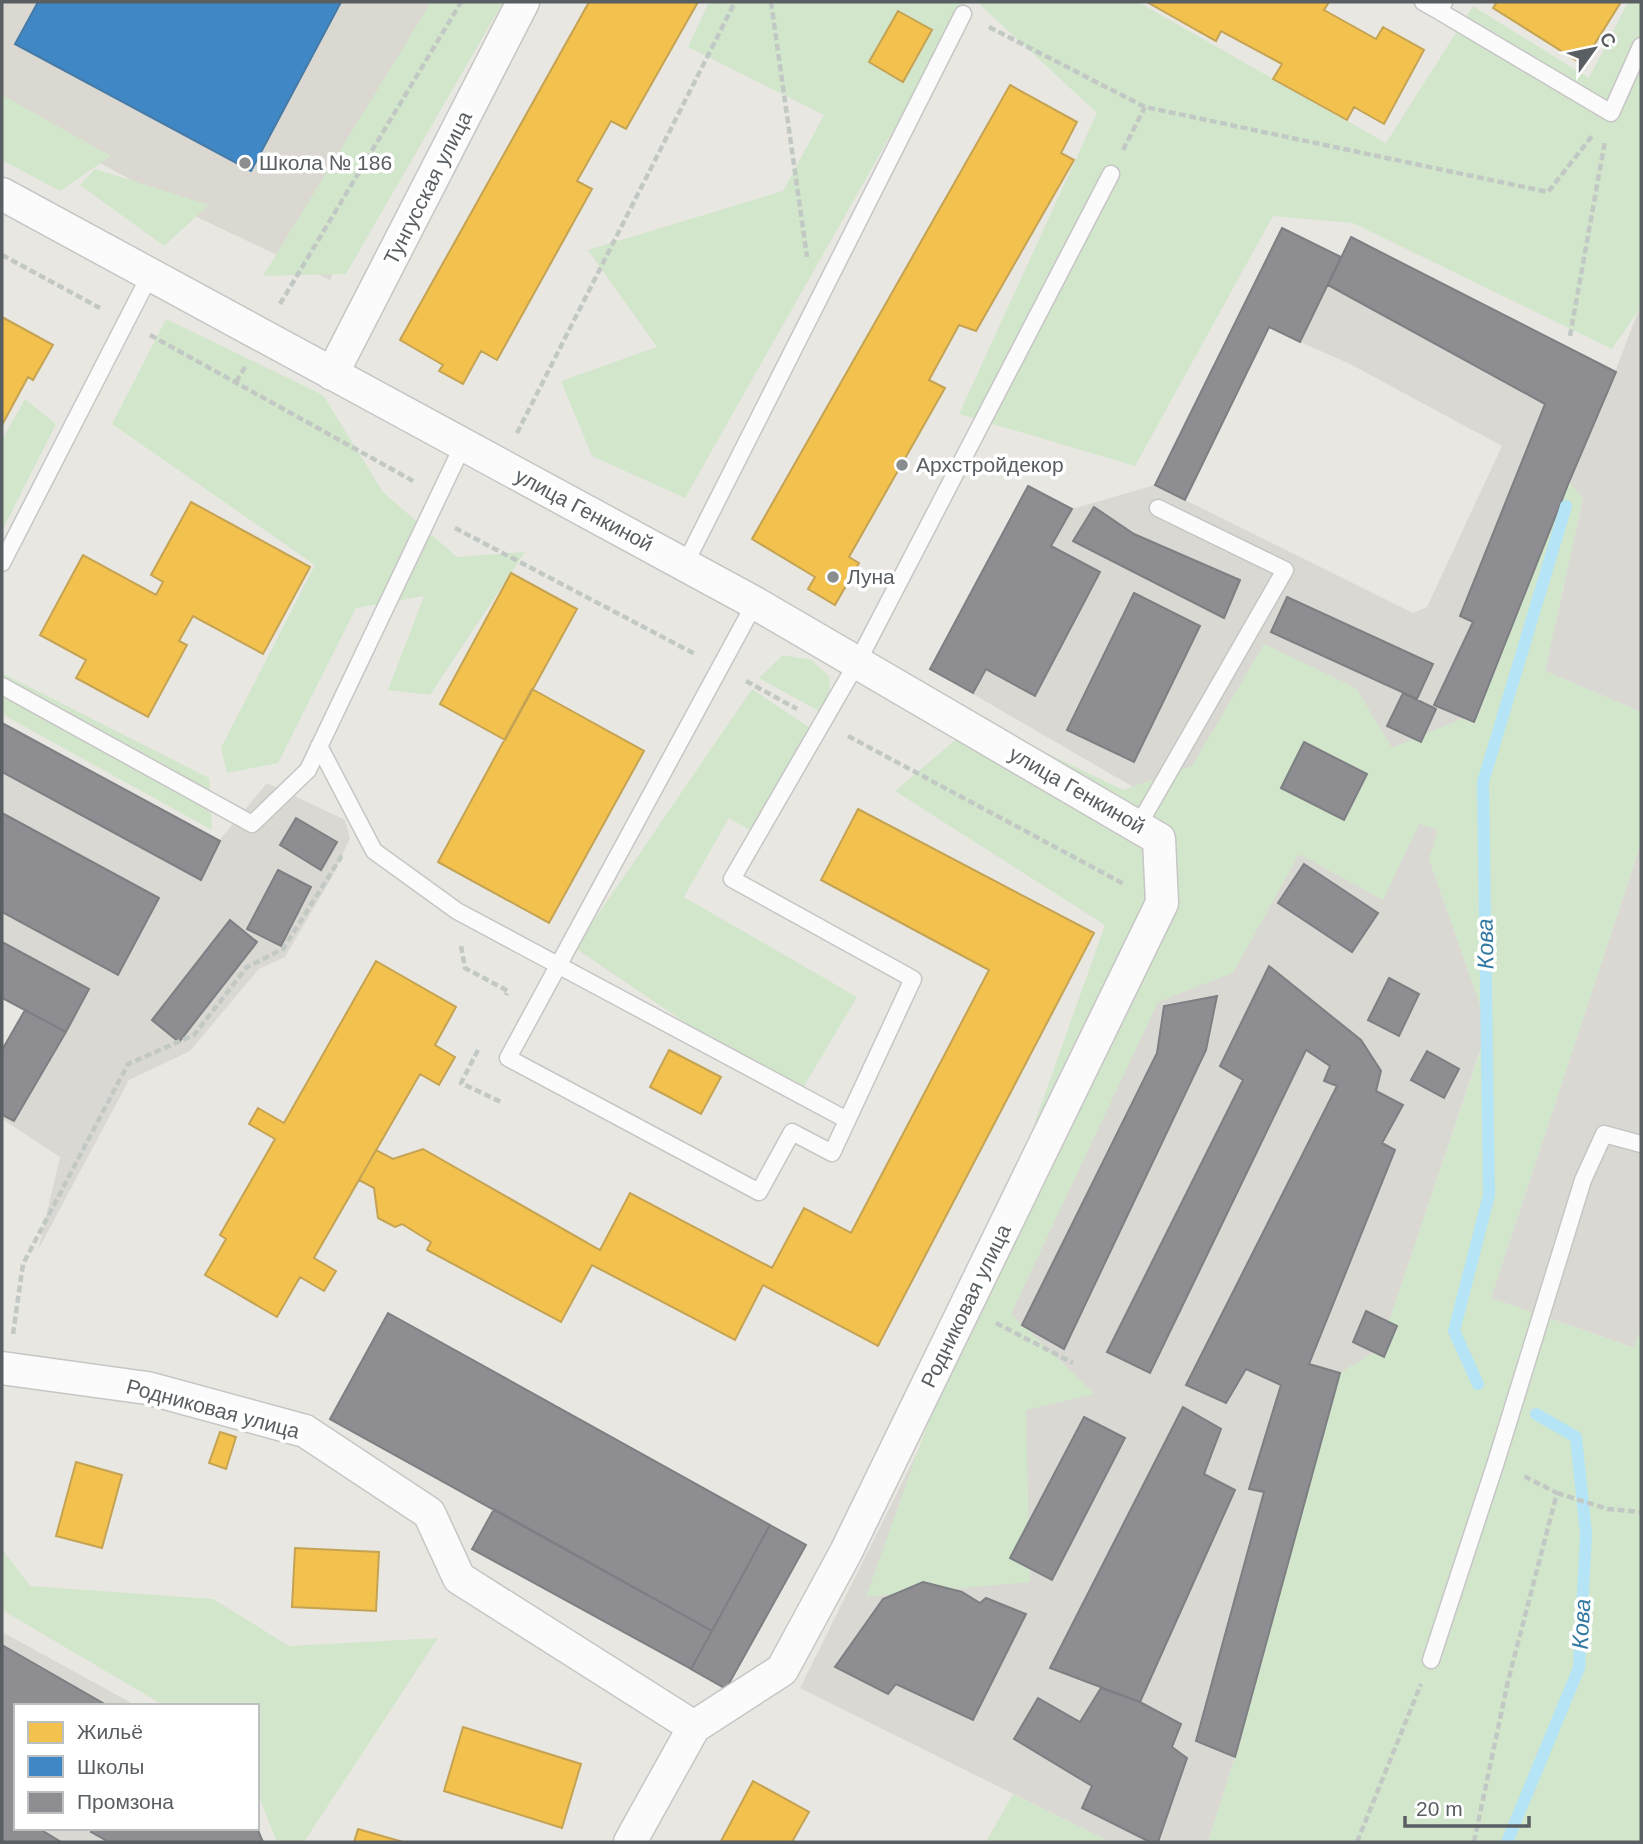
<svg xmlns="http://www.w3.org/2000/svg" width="1643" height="1844" font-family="Helvetica,sans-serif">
	<rect width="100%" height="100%" fill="#e9e7e2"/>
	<path fill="#dad8d3" d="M1351,237L1615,372L1641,304V712L1545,671L1583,498L1429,859L1488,1027L1380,1349L1235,1757L1208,1842H1110L800,1688L1191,902L1183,816L930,669L1028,486L1072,509L1155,485L1413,613L1427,607L1502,446L1350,364L1300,342Z
		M2,723L219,841L267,783L345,820L350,838L332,877L285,957L259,969L190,1051L129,1080L38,1250L60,1157L2,1119V1050L25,1010L2,998Z
		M1641,843V1329L1635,1348L1491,1298Z
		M2,1632L137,1706H16V1828L257,1827L263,1842H2Z"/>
	<path fill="#dbd7d1" d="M2,2H467L330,280L201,219L2,108Z"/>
	<path fill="#d2e6cc" d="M431,2H503L346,274L263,276Z
		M709,2H966L685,498L592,456L561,381L657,347L588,250L783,191L824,115L688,47Z
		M977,2H1138L1386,143L1473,6L1589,78L1628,2H1641V307L1612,349L1353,223L1273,216L1135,466L959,414L1097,113Z
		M2,95L111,156L60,191L2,160Z
		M95,169L209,205L164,246L80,185Z
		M166,319L323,395L383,492L457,557L525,552L430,695L388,690L424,596L356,608L278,763L227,773L221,748L315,565L112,424Z
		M25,399L56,424L2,531V440Z
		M1569,482L1583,498L1545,671L1641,712V843L1491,1298L1634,1348L1641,1329V1842H1208L1235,1757L1340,1373L1380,1348L1488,1028L1429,859L1438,830L1419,824L1383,900L1299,854L1233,973L1158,1002L1011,1314L1095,1394L1026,1410L1030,1582L866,1597L1105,925L895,791L979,720L1123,790L1192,766L1264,644L1356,688L1392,748L1478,712Z
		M783,655L811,660L829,676L830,699L824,714L759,678Z
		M2,673L209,778L212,830L2,714Z
		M752,689L816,732L760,836L729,818L684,897L857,997L797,1098L575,948Z
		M2,1549L30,1586L213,1599L289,1646L438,1638L304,1842H277L257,1792V1706H165L2,1610Z
		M1013,1794L1110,1842H986Z"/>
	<path fill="#f2c14e" stroke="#c4a354" stroke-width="2" d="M589,2H698L626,129L611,121L577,181L592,189L497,360L481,351L463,384L439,371L443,365L400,340Z
		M1147,2H1329L1324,10L1376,39L1383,27L1424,50L1384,124L1354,107L1347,120L1273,79L1282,64L1221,31L1216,41Z
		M1497,2H1621L1582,64L1493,8Z
		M898,11L932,30L903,82L869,62Z
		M1010,85L1077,122L1061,153L1074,160L976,331L959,325L929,380L945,388L849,557L859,563L835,605L808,589L815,577L752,539Z
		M2,317L53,345L33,380L28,377L2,425Z
		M191,502L310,567L263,654L193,616L179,641L187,645L148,717L76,678L86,660L40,635L83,555L156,595L163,582L151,575Z
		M511,573L577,609L505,740L440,704Z
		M532,689L644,751L549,923L438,862Z
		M858,809L1094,933L878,1346L763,1285L735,1340L592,1265L561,1322L427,1250L431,1242L402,1224L395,1227L378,1218L374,1188L359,1180L376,1150L393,1159L423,1149L600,1250L630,1193L772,1268L804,1208L851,1233L989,970L821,880Z
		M376,961L456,1007L435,1045L455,1057L439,1085L420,1074L314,1258L336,1271L324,1291L300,1277L277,1317L205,1275L226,1239L220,1235L275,1139L249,1124L258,1108L284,1123Z
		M669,1050L721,1077L701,1114L650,1087Z
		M220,1432L236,1437L226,1469L209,1463Z
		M76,1462L122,1475L102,1548L56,1536Z
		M295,1548L379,1552L376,1611L292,1607Z
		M463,1727L581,1764L562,1828L444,1791Z
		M753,1781L809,1812L792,1842L721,1841Z
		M358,1829L403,1842H354Z"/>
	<path fill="#3f88c5" stroke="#467ba7" stroke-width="2" d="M38,2H341L251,171L15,44Z"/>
	<path fill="#8d8d92" stroke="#7d7f83" stroke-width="2" d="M1282,228L1341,257L1300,342L1269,327L1185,500L1155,485Z
		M1351,237L1616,372L1569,482L1474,722L1434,705L1473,622L1460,616L1545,404L1328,285Z
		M1028,486L1072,509L1051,546L1100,572L1035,696L986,669L973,693L930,669Z
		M1094,507L1134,534L1240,580L1224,618L1073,541Z
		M1134,593L1200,626L1134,762L1067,730Z
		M1287,597L1433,664L1417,699L1271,632Z
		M1403,693L1436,709L1421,742L1387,726Z
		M2,723L220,841L201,880L2,772Z
		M1304,742L1367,774L1344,820L1281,788Z
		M2,813L159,898L118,975L2,912Z
		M296,818L337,842L321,870L280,845Z
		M1304,864L1378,913L1352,952L1278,903Z
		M278,870L311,887L281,946L247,929Z
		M230,920L257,942L179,1042L152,1020Z
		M2,942L89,989L66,1032L2,998Z
		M1269,966L1361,1040L1381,1071L1376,1091L1403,1105L1382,1143L1395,1150L1309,1364L1340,1373L1235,1757L1196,1741L1264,1492L1249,1489L1281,1385L1246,1369L1226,1403L1186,1385L1337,1086L1324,1081L1330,1066L1306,1050L1150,1373L1107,1352L1243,1080L1220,1066Z
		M1389,978L1419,994L1399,1036L1368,1020Z
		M1217,996L1206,1050L1064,1349L1022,1325L1157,1053L1164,1006Z
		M25,1010L66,1032L14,1121L2,1115V1050Z
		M1427,1051L1459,1069L1444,1098L1411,1080Z
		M1366,1311L1397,1326L1384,1357L1353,1342Z
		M388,1313L770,1525L712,1631L330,1419Z
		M1183,1407L1221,1429L1204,1474L1235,1490L1140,1702L1050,1668Z
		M1084,1417L1125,1438L1052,1580L1010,1558Z
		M494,1509L712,1631L691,1669L472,1549Z
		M770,1525L806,1545L726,1689L691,1669Z
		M923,1582L962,1592L980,1603L986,1598L1026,1614L973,1720L896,1684L888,1694L835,1667L883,1599Z
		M2,1645L108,1706H16V1828H38L61,1842H2Z
		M1101,1688L1140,1702L1181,1724L1172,1747L1187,1758L1158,1842H1150L1082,1808L1092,1786L1014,1739L1038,1698L1080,1722Z
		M94,1828H257L263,1842H109L91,1832Z"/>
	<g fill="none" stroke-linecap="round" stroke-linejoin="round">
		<path stroke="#b4e4f6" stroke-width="12" d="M1478,1384L1454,1331L1489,1195L1483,782L1566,506
			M1507,1842L1579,1668L1586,1534L1576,1437L1536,1414"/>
		<defs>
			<path id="lane" d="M1423,2L1439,11L1444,2
				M1439,11L1611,113L1641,46
				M2,563L150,275
				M685,564L963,14
				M755,603L508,1058L759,1192L792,1132L832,1153L913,979L732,879L858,661L1111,174
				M2,686L252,824L308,770L463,445
				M319,746L374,851L457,911L847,1120
				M1138,826L1285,570L1158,508
				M1431,1660L1496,1462L1583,1180L1604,1134L1641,1144"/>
			<path id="street" d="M2,194L755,603L1159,839L1162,903L846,1552L782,1670L694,1727L630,1842
				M332,374L523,2
				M2,1368L147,1388L305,1431L429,1513L459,1578L694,1727"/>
		</defs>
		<use href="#lane" stroke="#c6c6c5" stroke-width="19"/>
		<use href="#street" stroke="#c6c6c5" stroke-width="35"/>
		<path stroke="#c2c8c4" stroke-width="4.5" stroke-dasharray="7 3.5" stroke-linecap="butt" d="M771,2L807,257
			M989,27L1145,107L1548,192L1592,136
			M1123,150L1145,107
			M2,255L100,308
			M280,304L461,2
			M150,335L415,482
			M1570,336L1605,141
			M236,382L245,367
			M517,433L735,2
			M455,528L695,654
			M746,681L797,709
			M848,736L1124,884
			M461,946L465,968L508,991L506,995
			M478,1050L461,1083L501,1102
			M996,1323L1073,1363
			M13,1334L23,1264L128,1064L194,1035L247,967L283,949L341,857L345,856
			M1557,1493L1608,1509L1641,1512
			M1357,1842L1421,1684
			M1474,1842L1508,1681L1557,1493L1522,1475"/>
		<use href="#lane" stroke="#fcfbfb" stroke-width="16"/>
		<use href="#street" stroke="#fcfbfb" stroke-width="32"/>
	</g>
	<g fill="#8b8e8e" stroke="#fff" stroke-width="2.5">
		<circle cx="245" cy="163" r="7"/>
		<circle cx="902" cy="465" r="7"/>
		<circle cx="833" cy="577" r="7"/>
	</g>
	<g text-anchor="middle" stroke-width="7" stroke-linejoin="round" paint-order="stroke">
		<g font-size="21" fill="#585e61" stroke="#fff" text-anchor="start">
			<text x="259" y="170">Школа № 186</text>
			<text x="916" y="472">Архстройдекор</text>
			<text x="847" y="584">Луна</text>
		</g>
		<g font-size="21" fill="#585e61" stroke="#fff">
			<text transform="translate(428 188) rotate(-63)" y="7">Тунгусская улица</text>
			<text transform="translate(584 510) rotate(28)" y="7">улица Генкиной</text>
			<text transform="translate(1077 790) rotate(30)" y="7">улица Генкиной</text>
			<text transform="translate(966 1306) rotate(-64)" y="7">Родниковая улица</text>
			<text transform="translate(213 1409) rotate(15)" y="7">Родниковая улица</text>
		</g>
		<g font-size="23" font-style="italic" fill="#3379a2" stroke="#fff">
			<text transform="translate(1485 944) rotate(-91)" y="8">Кова</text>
			<text transform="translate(1581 1624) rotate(-87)" y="8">Кова</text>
		</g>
	</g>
	<rect width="1643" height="1844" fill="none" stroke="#585e61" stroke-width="7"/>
	<rect x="14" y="1704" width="245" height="126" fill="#ffffff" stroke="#bcbfc0" stroke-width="2"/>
	<rect x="28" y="1722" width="35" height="21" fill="#f2c14e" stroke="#bcbfc0" stroke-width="2"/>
	<text x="77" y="1739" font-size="21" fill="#585e61">Жильё</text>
	<rect x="28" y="1756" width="35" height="21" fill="#3f88c5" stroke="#bcbfc0" stroke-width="2"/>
	<text x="77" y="1774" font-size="21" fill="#585e61">Школы</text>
	<rect x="28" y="1792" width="35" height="21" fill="#8d8d92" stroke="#bcbfc0" stroke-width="2"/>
	<text x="77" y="1809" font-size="21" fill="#585e61">Промзона</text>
	<g transform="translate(1594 49) rotate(57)" stroke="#ffffff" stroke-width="5" paint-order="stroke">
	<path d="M0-5L12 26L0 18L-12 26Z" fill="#585e61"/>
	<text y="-10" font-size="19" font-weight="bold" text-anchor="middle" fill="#585e61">С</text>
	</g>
	<path d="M1405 1816v10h124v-10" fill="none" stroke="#585e61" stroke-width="3.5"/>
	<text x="1416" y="1816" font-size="21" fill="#585e61" stroke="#ffffff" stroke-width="5" paint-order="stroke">20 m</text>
</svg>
